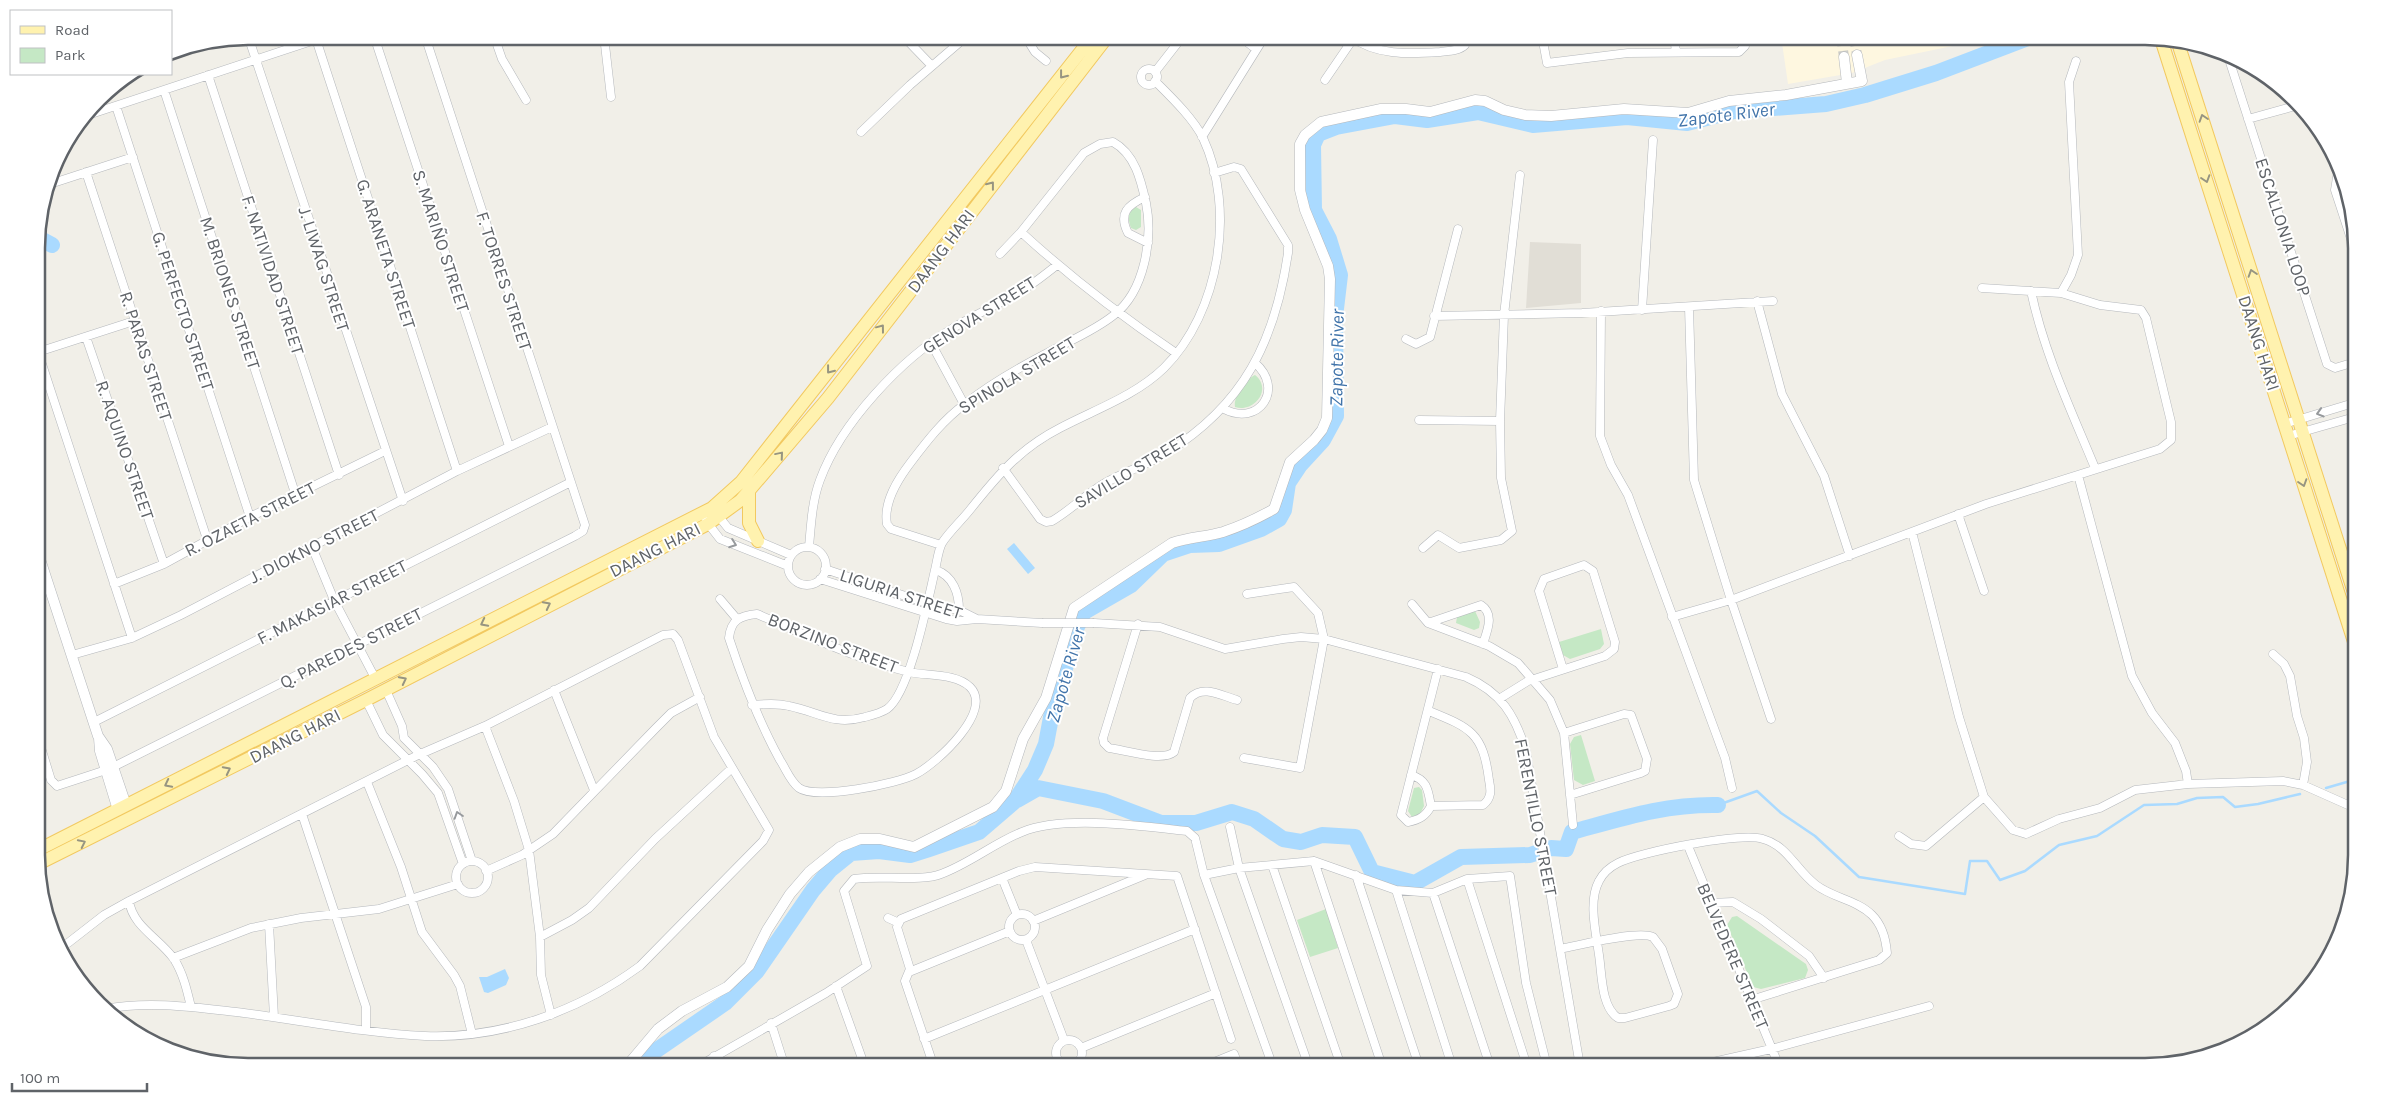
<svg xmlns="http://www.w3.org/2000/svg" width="2393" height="1103" font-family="Karla,sans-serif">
	<rect width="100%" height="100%" fill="#f1efe8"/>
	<path fill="#fef7e0" d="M1781,36H1984L1967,43L1885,60L1852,73L1788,84Z"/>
	<path fill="#e1ded6" d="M1530,242L1581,244V303L1526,308Z"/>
	<path fill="#c5e8c5" d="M1136,207L1141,210V227L1136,230L1131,228C1128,220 1127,212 1136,207Z
		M1255,375C1273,389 1254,413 1235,407C1233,397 1246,379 1255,375Z
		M1475,611L1480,622L1479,628L1474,630L1456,623L1457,617Z
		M1601,629L1604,644L1600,649L1570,659L1563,655L1559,642Z
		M1581,735L1595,781L1583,785L1574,780L1570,744L1574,737Z
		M1419,787L1422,790L1424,806L1420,814L1412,817L1408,811L1414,788Z
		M1326,909L1338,948L1310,957L1297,920Z
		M1737,916L1806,964L1808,970L1805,978L1761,989L1753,987L1727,925L1732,917Z"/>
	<path fill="#aadaff" d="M1014,543L1035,568L1028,574L1007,549Z
		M505,969L509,978L506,985L488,993L484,992L479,977H487Z"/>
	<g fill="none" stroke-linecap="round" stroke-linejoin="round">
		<path stroke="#aadaff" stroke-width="2.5" d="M2326,788L2357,779
			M1718,805L1757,791L1781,813L1815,836L1859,877L1965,894L1970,861H1987L2000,880L2025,871L2059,845L2097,836L2144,805L2177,804L2197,798L2223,797L2235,807L2258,804L2300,794"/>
		<path stroke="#aadaff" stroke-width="16" d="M37,237L52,245
			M1017,800L1038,788L1103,801L1161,823H1196L1232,812L1254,819L1283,839L1301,842L1322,835L1355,837L1372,872L1415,883L1461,857L1530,855L1551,848L1566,849L1572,832C1623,818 1665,804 1718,805
			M640,1067L651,1054L725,1003L757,971L813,890L830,870L851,853L879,851L910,855L929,849L979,832L1015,801L1035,770L1046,744L1052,712L1061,686L1073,635L1084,612L1131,585L1163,554L1190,545L1219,544L1261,529L1279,519L1284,510L1288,483L1300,465L1323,440L1336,416L1335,317L1340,275L1329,239L1314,210L1313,145L1318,134L1336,127L1395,116L1427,120L1478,112L1533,125L1627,117L1687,123L1734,111L1826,104L1865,95L1936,73L2033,36"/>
		<path stroke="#ccccc8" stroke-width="10" stroke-dasharray="10 5" stroke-linecap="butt" d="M1841,36L1844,57
			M1854,36L1857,55"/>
		<defs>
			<path id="minor" d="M248,36L403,501
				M315,36L457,471
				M374,36L509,446
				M494,36L502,59L526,100
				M604,36L611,97
				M903,36L932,66
				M1025,36L1035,52L1046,61
				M1239,36L1256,49
				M1350,36C1376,56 1409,54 1440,52C1449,51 1459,51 1465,45L1466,36
				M1542,36L1547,63L1628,53L1739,52L1745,46L1743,36
				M1674,36L1676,52
				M2227,53L2327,364L2335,368L2355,362
				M1141 77a8 8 0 1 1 16 0a8 8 0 1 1-16 0Z
				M1155,72L1183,36
				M208,75L339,475
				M1325,80L1353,39
				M164,90L296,496
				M116,106L250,517
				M88,115L327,36
				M2248,119L2299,105
				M861,132L910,85L967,36
				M1202,137L1265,36
				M2339,165L2335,190L2355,251
				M86,172L207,539
				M50,184L133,157
				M1145,197C1128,205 1118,213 1128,233L1148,243
				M1021,232C1070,277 1121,316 1176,353
				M1982,288L2061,293L2071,275L2078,255L2069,82L2076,61
				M2031,291C2044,353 2071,410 2095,468
				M1757,301L1782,394L1824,476L1850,556
				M1689,307L1694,480L1731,600L1771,719
				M1642,310L1653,140
				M1601,311L1600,436L1611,465L1628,495L1725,758L1732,788
				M1434,316L1582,313L1773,301
				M86,337L164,564
				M1406,339L1416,344L1430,337L1458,229
				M931,343L964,404
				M37,349L132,638
				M38,352L134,321
				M1224,409C1259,427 1285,389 1255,363
				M1419,420L1500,421
				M2284,424L2347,405L2355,406
				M2288,436L2351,418L2356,414
				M1003,468L1040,519L1046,522L1052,521C1071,510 1086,494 1105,483C1124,472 1147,465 1166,453C1244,405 1275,341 1288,253V245L1241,169L1234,167L1214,173
				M2078,475L2132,676L2152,713L2175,743L2186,771L2188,784
				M716,513L728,528L791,555
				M1958,514L1984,591
				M706,521L720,539L788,566
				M1912,532L1959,717L1984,797L2013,830L2026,834L2059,819L2100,808L2135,790L2188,784L2283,781L2303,785L2357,809
				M941,545L891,529L887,524C883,502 898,479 911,462C927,441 943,420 965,404C990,384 1020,367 1049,352C1071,340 1094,331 1114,315C1145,291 1153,238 1146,203C1141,180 1135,154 1113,142L1100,144L1084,153L1021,232L1000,254
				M312,547L334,600L375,678
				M809,547C811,525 812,501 820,480C841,423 901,359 953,328C977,313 1003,303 1026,288C1037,281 1047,273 1057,265
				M788 566a19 19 0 1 1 38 0a19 19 0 1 1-38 0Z
				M1423,548L1438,535L1459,548L1501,540L1512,531L1501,478L1500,421L1504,315L1520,175
				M825,569L926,603L959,610L977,619
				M936,570C953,576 959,593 959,610
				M820,579L946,619L957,621L977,619L1042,623
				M114,584L164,564L250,517L385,451
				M720,599L737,619
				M1412,604L1428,623L1489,646L1518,663L1550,700L1564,733L1573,825
				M757,614C806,635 856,659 909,672C927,676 956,673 970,687C994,711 937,763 916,774C897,784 816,800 799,788C790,781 786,769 780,760C758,720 743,681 729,638C731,620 739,616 757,614Z
				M1672,617L1731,600L1986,504L2160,449L2171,440V422L2146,318L2141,310L2100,305L2061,293
				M1094,623L1160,627L1225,649L1283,639L1301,637L1324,639L1466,677C1501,692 1515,715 1526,751L1580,1066
				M1428,623L1481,605C1495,614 1487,631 1483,644
				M1138,624L1103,738L1104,743L1109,748C1125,750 1162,762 1174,752L1190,698C1203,684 1222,696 1237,700
				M2273,654L2284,664L2290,676L2297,716L2304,738L2307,762L2303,785
				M72,655L132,638L181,615L457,471L552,427
				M386,690L402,726L404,738L433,767L448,789L472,861
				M554,690L594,790
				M1499,699L1528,681L1605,656L1614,649L1615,642L1593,571L1584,565L1544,579L1539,591L1563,669
				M366,700L383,735L422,774L438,793L463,864
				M752,705C765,704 777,703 789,706C819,712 833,726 865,717C873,715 881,713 887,709C910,693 928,600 935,570C937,562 938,551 942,543C949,532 960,522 969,511C997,476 1019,449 1060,428C1096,409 1135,396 1164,368C1220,312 1236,209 1203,138C1193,118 1171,97 1155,81
				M1429,711C1471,728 1483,733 1489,780C1491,790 1492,798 1483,805L1431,806
				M94,722L571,482
				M485,726L514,801L529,850L540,937L541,975L551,1015
				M1564,733L1624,714L1631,715L1647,759L1645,771L1641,773L1570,795
				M38,738L51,780L57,786L106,770
				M1244,758L1300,768L1324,639L1318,613L1294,587L1247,594
				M113,767L575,536L583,531L585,525L425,36
				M1411,775C1428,780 1428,791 1431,806
				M367,782L401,867L422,932L454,975L460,986L472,1034
				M1431,806C1426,816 1419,820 1408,822L1401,815L1438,669
				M302,814L366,1007V1029
				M1230,827L1239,868L1309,1067
				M1899,836L1911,844L1926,846L1984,797
				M1688,846L1779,1066
				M1314,861L1382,1066
				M456 877a16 16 0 1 1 32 0a16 16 0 1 1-32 0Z
				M1272,865L1341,1066
				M486,871L522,855L553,834L656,728L671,713L700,697
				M1204,875L1239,868L1314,861L1396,890L1433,893L1467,879L1510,876L1526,983L1547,1066
				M1356,875L1419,1066
				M1002,878L1017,915
				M1467,879L1527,1066
				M1396,890L1452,1066
				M1433,893L1490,1066
				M129,901C133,927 159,938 174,959C183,973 187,990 191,1007
				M1711,903L1733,902L1761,919L1809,956L1824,978
				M1009 927a13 13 0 1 1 26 0a13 13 0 1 1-26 0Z
				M888,918L899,923
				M1033,921L1145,875
				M269,924L274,1017
				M540,937L572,920L589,908L655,839L732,768
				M1026,940L1064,1040
				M59,947L68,943L104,915L129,901L418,755L485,726L663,635L673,634L678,640L714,737L769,830L763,841L640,966C579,1011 502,1039 425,1036C365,1033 304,1021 244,1013C199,1008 151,1000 105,1009
				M1560,949C1579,945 1639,930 1653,937L1662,949L1678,994L1674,1004L1669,1006L1625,1018H1618C1601,1007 1602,974 1599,955C1596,933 1588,901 1599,881C1603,873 1610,867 1618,863C1639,852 1741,832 1763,839C1788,846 1796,870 1816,885C1833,898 1857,900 1872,915C1882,925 1886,940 1887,953L1879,960L1751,1000
				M173,958L251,928L301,918L379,909L458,884
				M909,972L1010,931
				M836,986L865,1067
				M771,1023L785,1067
				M924,1039L1195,929
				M1056 1053a13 13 0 1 1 26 0a13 13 0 1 1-26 0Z
				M1081,1048L1216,993
				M714,1056L718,1067
				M1695,1066L1771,1049L1929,1006
				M697,1067L826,993L867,966L844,891L854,879C878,875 922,882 941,874C969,864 994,843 1022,832C1063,815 1142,826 1187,831L1195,838L1204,875L1273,1067
				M934,1067L905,981L910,969L897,927L901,919L1019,871L1035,867L1177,876L1231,1039
				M1038,1067L1057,1059
				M1202,1067L1234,1054L1239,1067"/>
			<path id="tertiary" d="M1844,57L1847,83
				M37,550L98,736L107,749L126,805
				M99,738L100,751L118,810
				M626,1067L658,1029L682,1011L727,987L749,966L767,930L790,894L809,872L840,847L860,839H880L914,847L993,807L1006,791L1023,739L1046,698L1074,608L1172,543C1189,537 1206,537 1223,532C1241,526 1258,518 1274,509L1290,462L1314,440L1322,430L1327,418L1330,279L1328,266L1305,210L1300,190V144L1305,135L1321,122L1381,109H1406L1430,112L1475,100L1485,101L1504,110L1525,115L1551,116L1624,109L1688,113L1729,101L1786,95L1862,81L1857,55"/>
			<path id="primary" d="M2161,39L2356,648
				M2178,43L2356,599
				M749,492V523L758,541
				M38,850L712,508L741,482L1093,36
				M38,864L366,700L708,524L741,500L828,398L1108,36"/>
		</defs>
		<use href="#minor" stroke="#b5b8bc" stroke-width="9"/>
		<use href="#tertiary" stroke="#b5b8bc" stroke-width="11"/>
		<use href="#primary" stroke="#f2c960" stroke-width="14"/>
		<use href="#minor" stroke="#fff" stroke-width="8"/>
		<use href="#tertiary" stroke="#fff" stroke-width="10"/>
		<use href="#primary" stroke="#fff2af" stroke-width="12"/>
		<defs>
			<path id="minor-bridge" d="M1042,623H1094"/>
		</defs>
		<use href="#minor-bridge" stroke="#b5b8bc" stroke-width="9" stroke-linecap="butt"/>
		<use href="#minor-bridge" stroke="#fff" stroke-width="8"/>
	</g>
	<defs><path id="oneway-chevron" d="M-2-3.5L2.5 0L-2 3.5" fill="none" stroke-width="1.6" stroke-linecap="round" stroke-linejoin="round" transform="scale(1.25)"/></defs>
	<g stroke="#979581">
		<use href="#oneway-chevron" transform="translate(1063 75) rotate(128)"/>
		<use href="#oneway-chevron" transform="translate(2203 118) rotate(-108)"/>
		<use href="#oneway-chevron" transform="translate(2206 179) rotate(72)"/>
		<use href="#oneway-chevron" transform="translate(991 185) rotate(-52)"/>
		<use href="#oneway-chevron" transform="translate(2252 273) rotate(-108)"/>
		<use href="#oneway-chevron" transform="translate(881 328) rotate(-53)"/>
		<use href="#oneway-chevron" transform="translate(830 370) rotate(128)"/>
		<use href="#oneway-chevron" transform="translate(780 455) rotate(-50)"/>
		<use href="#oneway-chevron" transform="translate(2303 483) rotate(72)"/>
		<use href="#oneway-chevron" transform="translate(547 605) rotate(-27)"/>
		<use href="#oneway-chevron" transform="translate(484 623) rotate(153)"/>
		<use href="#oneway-chevron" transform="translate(403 680) rotate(-27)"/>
		<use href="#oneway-chevron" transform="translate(227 770) rotate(-27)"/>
		<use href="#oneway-chevron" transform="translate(168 784) rotate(153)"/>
		<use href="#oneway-chevron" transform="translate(82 843) rotate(-26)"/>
	</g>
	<g stroke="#979a9d">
		<use href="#oneway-chevron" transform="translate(2320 413) rotate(163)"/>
		<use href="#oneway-chevron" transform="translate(733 544) rotate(20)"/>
		<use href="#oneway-chevron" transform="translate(458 815) rotate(-108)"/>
	</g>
	<g text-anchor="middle" stroke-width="4" stroke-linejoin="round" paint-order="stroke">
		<g font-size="18" fill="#5f6368" stroke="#fff">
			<text transform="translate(2283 227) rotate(72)" y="6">ESCALLONIA LOOP</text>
			<text transform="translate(441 241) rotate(72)" y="6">S. MARIÑO STREET</text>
			<text transform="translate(941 251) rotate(-53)" y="6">DAANG HARI</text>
			<text transform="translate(386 254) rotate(72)" y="6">G. ARANETA STREET</text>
			<text transform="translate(324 269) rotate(72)" y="6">J. LIWAG STREET</text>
			<text transform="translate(273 275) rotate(72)" y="6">F. NATIVIDAD STREET</text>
			<text transform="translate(504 281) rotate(72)" y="6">F. TORRES STREET</text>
			<text transform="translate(230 293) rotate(72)" y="6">M. BRIONES STREET</text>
			<text transform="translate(183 311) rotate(72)" y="6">G. PERFECTO STREET</text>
			<text transform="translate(979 315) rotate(-32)" y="6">GENOVA STREET</text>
			<text transform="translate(2259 343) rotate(72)" y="6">DAANG HARI</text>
			<text transform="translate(146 356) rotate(72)" y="6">R. PARAS STREET</text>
			<text transform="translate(1017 375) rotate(-31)" y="6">SPINOLA STREET</text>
			<text transform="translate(125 450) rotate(71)" y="6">R. AQUINO STREET</text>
			<text transform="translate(1131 471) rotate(-31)" y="6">SAVILLO STREET</text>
			<text transform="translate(250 519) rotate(-27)" y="6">R. OZAETA STREET</text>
			<text transform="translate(314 546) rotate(-27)" y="6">J. DIOKNO STREET</text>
			<text transform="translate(655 550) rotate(-27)" y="6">DAANG HARI</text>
			<text transform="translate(901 594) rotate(18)" y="6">LIGURIA STREET</text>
			<text transform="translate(332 602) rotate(-27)" y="6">F. MAKASIAR STREET</text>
			<text transform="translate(833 643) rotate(21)" y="6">BORZINO STREET</text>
			<text transform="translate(351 648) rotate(-27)" y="6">Q. PAREDES STREET</text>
			<text transform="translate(295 736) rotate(-27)" y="6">DAANG HARI</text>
			<text transform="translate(1536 817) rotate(79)" y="6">FERENTILLO STREET</text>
			<text transform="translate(1733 956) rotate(67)" y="6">BELVEDERE STREET</text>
		</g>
		<g font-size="19" font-style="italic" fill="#4174aa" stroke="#fff">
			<text transform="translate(1726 114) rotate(-7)" y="7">Zapote River</text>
			<text transform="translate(1336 358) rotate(-89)" y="7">Zapote River</text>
			<text transform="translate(1065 675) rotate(-74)" y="7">Zapote River</text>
		</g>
	</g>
	<path d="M0 0H2393V1103H0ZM248 45H2145A203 203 0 0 1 2348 248V855A203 203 0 0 1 2145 1058H248A203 203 0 0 1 45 855V248A203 203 0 0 1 248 45Z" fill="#fff" fill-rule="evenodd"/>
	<path fill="none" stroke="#5f6368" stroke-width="2.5" d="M248 45H2145A203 203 0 0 1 2348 248V855A203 203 0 0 1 2145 1058H248A203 203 0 0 1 45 855V248A203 203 0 0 1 248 45Z"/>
	<rect x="10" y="10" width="162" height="65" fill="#ffffff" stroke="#bfc1c3"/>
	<rect x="20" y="26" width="25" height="8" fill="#fff2af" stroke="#bfc1c3"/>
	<text x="55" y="35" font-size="15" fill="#5f6368">Road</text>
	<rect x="20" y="48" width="25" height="15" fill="#c5e8c5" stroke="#bfc1c3"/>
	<text x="55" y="60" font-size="15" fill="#5f6368">Park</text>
	<path d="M12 1083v8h135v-8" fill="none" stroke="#5f6368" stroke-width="2.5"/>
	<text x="20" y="1083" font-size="15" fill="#5f6368" stroke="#ffffff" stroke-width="4" paint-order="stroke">100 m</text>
</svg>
